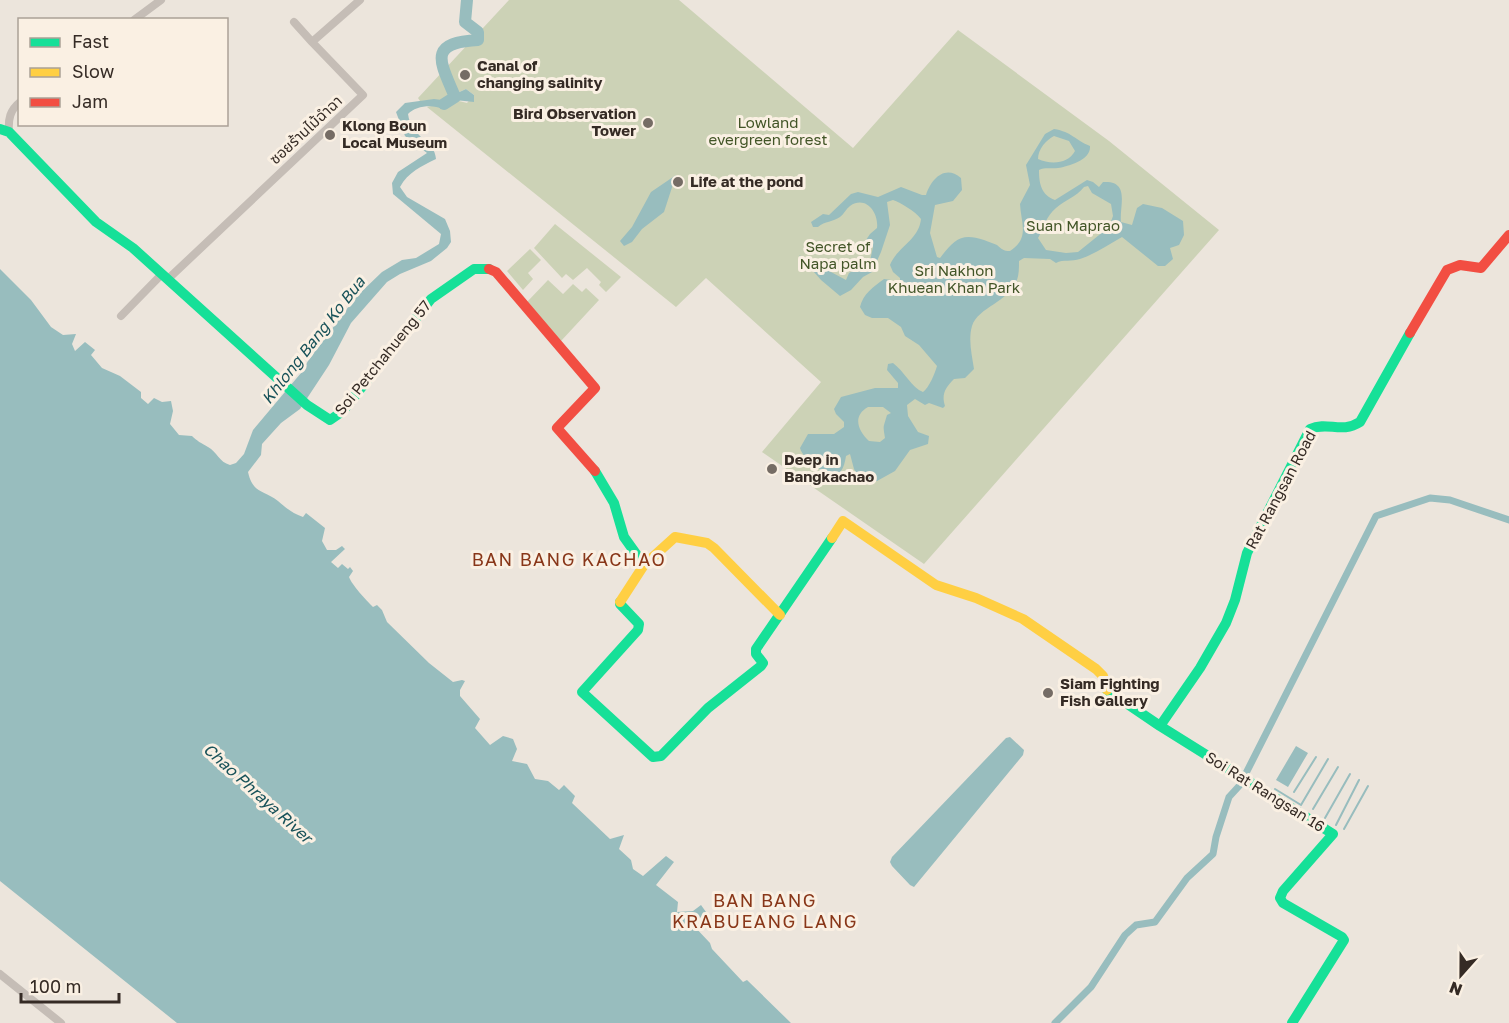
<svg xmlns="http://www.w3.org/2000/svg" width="1509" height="1023" font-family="'Golos Text','Noto Sans Thai',sans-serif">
	<rect width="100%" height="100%" fill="#ece5dc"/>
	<path fill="#ccd2b6" d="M509,0H679L853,148L958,30L1109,141L1219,230L924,564L762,452L821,382L706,278L676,307L427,107L436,105L443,109L455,100L467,103L474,95L466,89L442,100L420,101L418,98Z
		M555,224L621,277L606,292L599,285L601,282L587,268L573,280L566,274L562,278L534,248Z
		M530,249L541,260L528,273L533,279L523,290L507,271Z
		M548,280L563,294L573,284L582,292L586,288L599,300L561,341L527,302Z"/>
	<path fill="#98bdbe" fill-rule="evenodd" d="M466,89L474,95V102L455,100L442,109C433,104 415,106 408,114C411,138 435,140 436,159C422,166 408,172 400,187L407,197L445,219L450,231L451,242L447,248L431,261L400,274L387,282L351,323L329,365L300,409L281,423L262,444L261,455L248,472C253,494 263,489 278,501C286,508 292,513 303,517L306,513L325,528L322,541L327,550H336L342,546L345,549L331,562L338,568L342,564L348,569L350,567L353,571L349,577C352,585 366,600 373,607L377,605L382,610L387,622L429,663L453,682L462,680L465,681L460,690V696L480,719L475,728L490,745L503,736L513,739L517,749L512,761L527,764L535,779L548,781L559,790L564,785L575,796L572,803L610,839L624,835L619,849L631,860L633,869L643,876L666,856L674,862L656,885L678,902L677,912L693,911L701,905L706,912L693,925L710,943L712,949L743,982L747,980L791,1023H177L0,881V269L31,300L51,327L63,335L76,334L72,344L75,351L85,342L95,350L91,355L102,368L120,376L141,392V398L148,404L154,398L162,402L171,401L173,411L170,424L179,435L192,436C197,441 201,443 208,447C217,452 219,462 230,465L236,463L244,454L253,430L301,373L308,361L355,298L382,272L402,260L416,258L439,244L441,234L393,194L392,183L398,172L427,153L405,136L396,112L405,103L434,99L442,100Z
		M1054,129C1072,132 1075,140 1090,146C1091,160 1069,166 1058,168C1051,169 1045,167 1039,170C1039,183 1041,195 1055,200L1087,180L1093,182L1099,187L1103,182C1131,180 1119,207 1121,222L1132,225L1137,208L1143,204L1162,208L1183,221L1184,235L1179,245L1170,248L1173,259L1165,266H1158L1122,237C1108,245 1095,254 1080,259C1072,262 1063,259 1056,263L1050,259L1024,258L1019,261C1019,268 1019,274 1017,280C1009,302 978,307 972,326C968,340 972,355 974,369L965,378L954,379C946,387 941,394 945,406L943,408L929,403L925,405L915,399L907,405L908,416L918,432L929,436L928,444L910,450L895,471L877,481L864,480L858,476L854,469L850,454L846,456C842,483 829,477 812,463C807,458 802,455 800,448L808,434H834L844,427V422L836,414L834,409L841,397L875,388H898V383L887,370L888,364L893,363C904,371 912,388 923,392C929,388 935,373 937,366L919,345L905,336L901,327L888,318H872L865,315L860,307C863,294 873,287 884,279L891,280L896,284L900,283V278L893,272L890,265C897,247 919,240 921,219C915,211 901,203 893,200L887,202L890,225L881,252L872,272L863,277L851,290L840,296L821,280L799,255L846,280L849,273L870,261L873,247L866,240L870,234L877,228C879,213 866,195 850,206C846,209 844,214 840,217C833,222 825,221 818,227H813L811,222L823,214L829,215L851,194L858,192L878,197L901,187L922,195H926C931,179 945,164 961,178L962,190L953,201L935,205L930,233L937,257L940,258C954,240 961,232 984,240C988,242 993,243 997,245C1002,249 1003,251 1010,251C1030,238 1021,223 1020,204L1030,185L1026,165L1045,134ZM1054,136L1069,141L1075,151C1068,164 1051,165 1038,159C1038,149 1046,140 1054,136ZM1088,186L1092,193L1111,204L1113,216L1109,227L1078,252L1066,253L1046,250L1038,238C1044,228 1046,216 1056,208C1065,200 1076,197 1084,187ZM868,407H883L891,413L887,415C883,429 883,425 885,438L880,442L869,441C858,431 852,416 868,407Z
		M676,175L664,212L642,229L632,242L624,246L620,241L632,227L651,192Z
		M1010,737L1024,750L1023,755L914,887L910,885L892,866L890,862L892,857L1006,738Z
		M1296,746L1308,753L1288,787L1276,780Z"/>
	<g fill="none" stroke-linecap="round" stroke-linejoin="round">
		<path stroke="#98bdbe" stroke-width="2" d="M1275,789L1301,805L1328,759
			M1294,792L1316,757
			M1313,809L1338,767
			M1325,818L1350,774
			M1336,825L1359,780
			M1344,829L1368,786"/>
		<path stroke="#98bdbe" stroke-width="7" d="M1055,1023L1091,987L1125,935L1136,925L1155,922L1187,878L1213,854L1216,837L1229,797L1240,785L1376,516L1430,498L1450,500L1509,520"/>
		<path stroke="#98bdbe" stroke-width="12" d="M444,104L455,97C440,61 427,43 478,40V32L465,22L467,0"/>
		<path stroke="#c5bdb6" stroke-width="8" d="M134,20L161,0
			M294,22L312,42
			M9,132C8,119 10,110 20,102
			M168,279L363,95L312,42L360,0
			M121,316L162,274
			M0,974L61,1023"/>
		<path stroke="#16e098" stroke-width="10" d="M0,129L9,132L96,222L133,248L307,405L330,420L343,411L431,299L474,269H489
			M595,471L614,503L624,537L644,565
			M620,602V604L639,624L638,630L582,692L653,757L661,756L708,708L761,666L763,663L756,654V649L832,538
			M1107,690L1160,726L1333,834L1283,891L1280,898L1283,903L1342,937L1344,940L1292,1023
			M1160,726L1200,668L1226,623L1235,600L1247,553L1310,429C1328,421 1341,434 1360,422L1410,333"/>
		<path stroke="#ffcf43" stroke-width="10" d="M832,538L843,521L936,585L976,598L1023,619L1096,669L1103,676L1107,690
			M620,602L644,565L675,537L707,543L714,548L780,615"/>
		<path stroke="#f24e42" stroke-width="10" d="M489,269L496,272L595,388L557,428L595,471
			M1410,333L1447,270L1460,265L1481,268L1509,235"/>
	</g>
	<g fill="#756c65" stroke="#faf0e3" stroke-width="2">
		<circle cx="465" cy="75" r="6"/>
		<circle cx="648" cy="123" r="6"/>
		<circle cx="330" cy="135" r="6"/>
		<circle cx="678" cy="182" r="6"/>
		<circle cx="772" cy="469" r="6"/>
		<circle cx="1048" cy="693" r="6"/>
	</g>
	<g text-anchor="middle" stroke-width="6" stroke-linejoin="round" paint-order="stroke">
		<g font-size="15" font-weight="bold" fill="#352b25" stroke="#faf0e3" text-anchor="start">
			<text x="477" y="71">Canal of<tspan x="477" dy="17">changing salinity</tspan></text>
			<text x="636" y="119" text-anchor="end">Bird Observation<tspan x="636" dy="17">Tower</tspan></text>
			<text x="342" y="131">Klong Boun<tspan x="342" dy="17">Local Museum</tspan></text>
			<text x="690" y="187">Life at the pond</text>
			<text x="784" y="465">Deep in<tspan x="784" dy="17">Bangkachao</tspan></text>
			<text x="1060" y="689">Siam Fighting<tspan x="1060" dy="17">Fish Gallery</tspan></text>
		</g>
		<g font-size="15" fill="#425527" stroke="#faf0e3">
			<text x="768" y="128">Lowland<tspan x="768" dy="17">evergreen forest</tspan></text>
			<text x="1073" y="231">Suan Maprao</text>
			<text x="838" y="252">Secret of<tspan x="838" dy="17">Napa palm</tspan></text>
			<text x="954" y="276">Sri Nakhon<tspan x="954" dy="17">Khuean Khan Park</tspan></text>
		</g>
		<g font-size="15" fill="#352b25" stroke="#faf0e3">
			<text transform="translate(306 130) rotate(-43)" y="5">ซอยร้านไม้ฉำฉา</text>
			<text transform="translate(383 358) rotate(-51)" y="5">Soi Petchahueng 57</text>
			<text transform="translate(1281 490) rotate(-62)" y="5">Rat Rangsan Road</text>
			<text transform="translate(1265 792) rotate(32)" y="5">Soi Rat Rangsan 16</text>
		</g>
		<g font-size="16" font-style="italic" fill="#185259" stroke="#faf0e3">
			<text transform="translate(313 340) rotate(-52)" y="6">Khlong Bang Ko Bua</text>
			<text transform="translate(258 793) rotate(42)" y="6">Chao Phraya River</text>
		</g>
		<g font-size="18" letter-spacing="1.5" fill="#893719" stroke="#faf0e3">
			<text x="569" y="566">BAN BANG KACHAO</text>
			<text x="765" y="907">BAN BANG<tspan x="765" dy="21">KRABUEANG LANG</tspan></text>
		</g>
	</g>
	<rect x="18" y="18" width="210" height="108" fill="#faf0e3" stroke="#aba197" stroke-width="1.5"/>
	<rect x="30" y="38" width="30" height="9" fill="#16e098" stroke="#aba197" stroke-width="1.5"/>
	<text x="72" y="48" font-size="18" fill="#352b25">Fast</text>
	<rect x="30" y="68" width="30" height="9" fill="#ffcf43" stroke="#aba197" stroke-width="1.5"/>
	<text x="72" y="78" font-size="18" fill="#352b25">Slow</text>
	<rect x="30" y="98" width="30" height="9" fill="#f24e42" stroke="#aba197" stroke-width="1.5"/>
	<text x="72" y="108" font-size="18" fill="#352b25">Jam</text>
	<g transform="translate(1461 975) rotate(201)" stroke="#faf0e3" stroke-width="4.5" paint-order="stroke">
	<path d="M0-4.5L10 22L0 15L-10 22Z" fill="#352b25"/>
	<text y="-9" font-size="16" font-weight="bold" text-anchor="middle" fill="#352b25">N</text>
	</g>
	<path d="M21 993v9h98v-9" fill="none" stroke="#352b25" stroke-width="3"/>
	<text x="30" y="993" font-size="18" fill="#352b25" stroke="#faf0e3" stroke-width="4.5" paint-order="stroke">100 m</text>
</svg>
